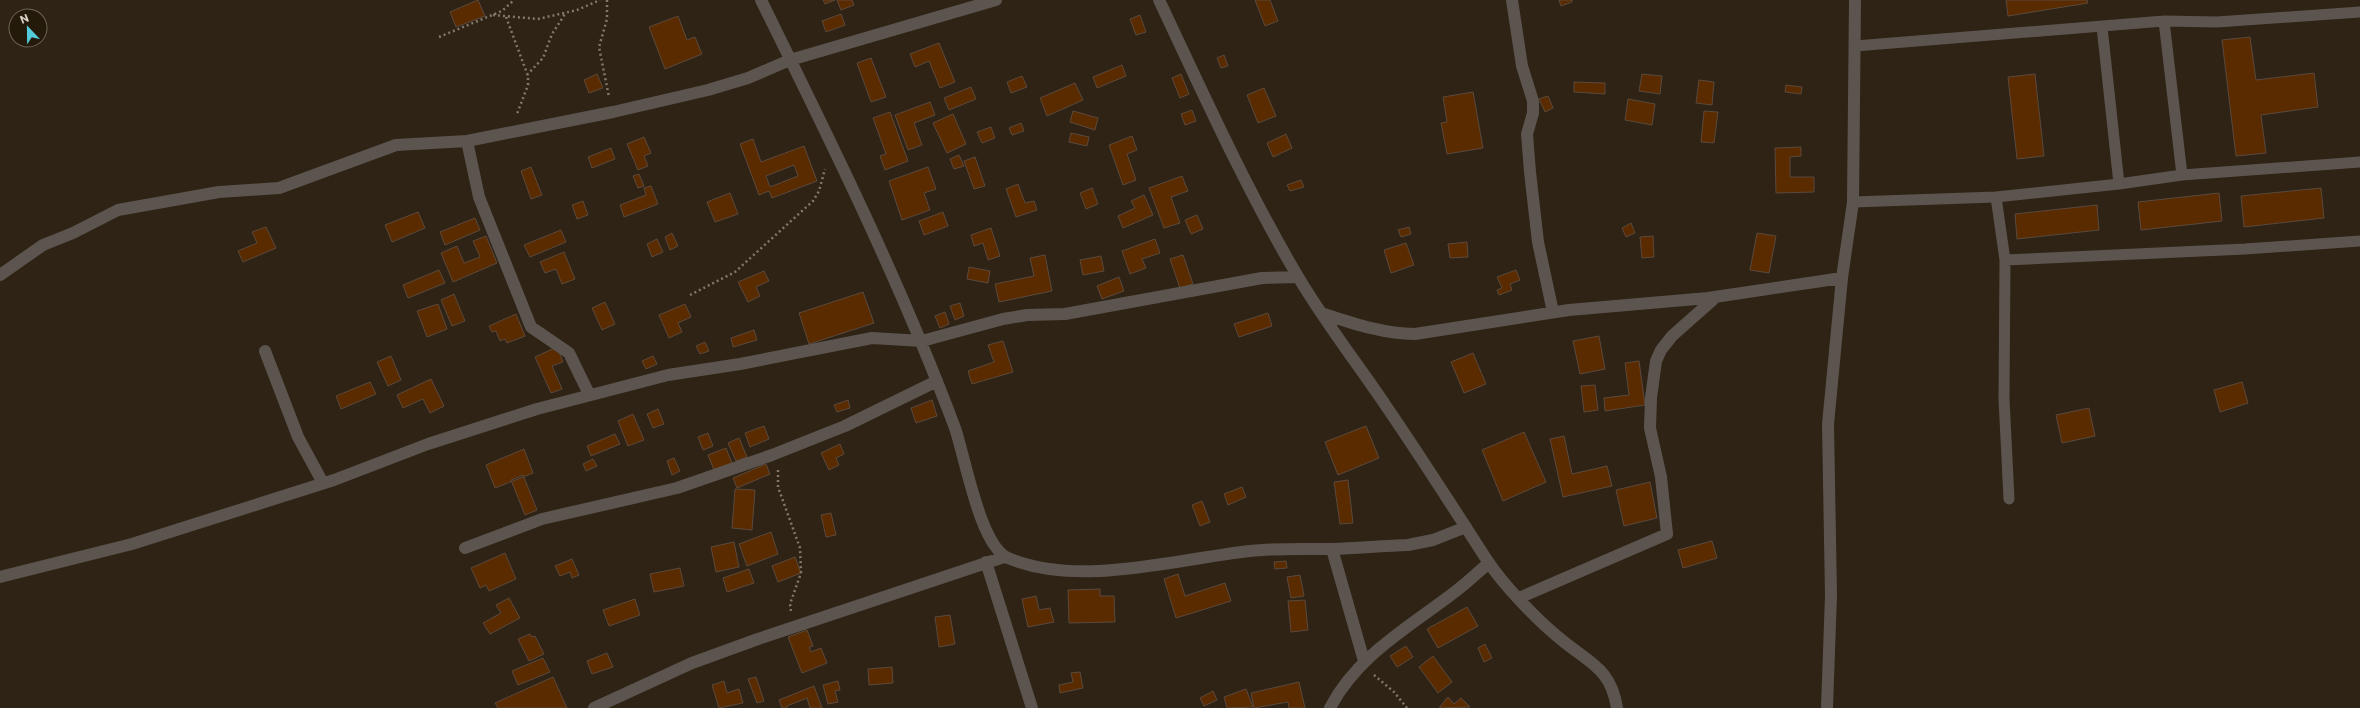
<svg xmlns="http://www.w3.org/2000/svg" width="2360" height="708" font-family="Commissioner,sans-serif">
	<rect width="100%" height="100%" fill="#2e2314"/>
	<path fill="#5b2b00" stroke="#5b493d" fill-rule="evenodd" d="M478,0L485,16L456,27L450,12Z
		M823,0H835L825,4Z
		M837,0H852L854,5L841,10Z
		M1255,0H1270L1278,21L1265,26Z
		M1559,0H1572V2L1561,6Z
		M2006,0H2087L2088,3L2008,16Z
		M841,14L845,25L826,32L822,21Z
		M1140,15L1146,32L1136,35L1130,19Z
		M678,16L687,40L695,37L702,54L665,69L649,27Z
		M2250,37L2256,80L2314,73L2318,107L2261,115L2266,153L2236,156L2222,40Z
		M939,43L955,82L940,88L929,61L915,67L910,54Z
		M1224,55L1228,66L1221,68L1217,58Z
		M871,58L886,97L871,102L857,63Z
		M1122,65L1126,76L1097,88L1093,77Z
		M597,74L603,88L589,93L584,80Z
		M1181,74L1189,94L1180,98L1172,78Z
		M1642,74L1662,76L1660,94L1639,91Z
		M2035,74L2044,156L2017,159L2008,77Z
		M1022,76L1027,87L1011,93L1007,82Z
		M1699,80L1714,82L1712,105L1696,103Z
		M1574,82L1605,83V94L1574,92Z
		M1075,83L1083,100L1047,116L1040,98Z
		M1786,85L1802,87L1801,94L1785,92Z
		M971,87L976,99L949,110L944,98Z
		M1264,88L1276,116L1258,123L1247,95Z
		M1473,92L1483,148L1447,154L1441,123L1447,122L1443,97Z
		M1548,96L1553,108L1545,112L1539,99Z
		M1628,99L1655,104L1652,125L1625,120Z
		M930,102L935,115L914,123L922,145L908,150L895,115Z
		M1192,110L1196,121L1185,125L1181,114Z
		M1073,111L1098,118L1095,130L1070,122Z
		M1704,111L1718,112L1714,143L1701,142Z
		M890,112L908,161L885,170L880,156L886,154L873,118Z
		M953,114L966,144L947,153L933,123Z
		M1021,123L1024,131L1012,135L1009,128Z
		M991,127L995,138L982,143L977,132Z
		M1071,133L1089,137L1087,146L1069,142Z
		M1286,134L1292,148L1273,157L1267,143Z
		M1132,136L1137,150L1127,154L1136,180L1123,185L1109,145Z
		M644,137L651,153L644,156L648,166L638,170L627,144Z
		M753,139L761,162L804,146L817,181L772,198L769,191L759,195L740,144ZM794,165L798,176L770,187L766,176Z
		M1801,147V156L1790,157V177H1814V192L1776,193L1775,148Z
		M611,148L615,159L592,168L588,157Z
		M959,155L964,166L954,169L950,159Z
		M975,157L985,186L974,189L964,161Z
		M531,167L542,195L531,199L521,171Z
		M928,167L936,189L924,193L930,210L902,220L889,181Z
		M639,174L644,186L638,188L633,176Z
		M1182,176L1188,191L1171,197L1180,223L1164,228L1149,188Z
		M1301,180L1304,187L1290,191L1287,185Z
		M1018,184L1025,203L1034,201L1037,210L1016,217L1006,189Z
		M651,186L658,204L624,217L620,205L646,195L644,188Z
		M1092,188L1098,204L1086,209L1080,193Z
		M2321,188L2324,218L2244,227L2241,196Z
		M730,193L738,214L715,222L707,202Z
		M2219,193L2222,221L2141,230L2138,202Z
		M1144,195L1153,215L1123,228L1118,216L1135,208L1131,201Z
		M583,201L588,215L577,219L572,205Z
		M2097,205L2099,230L2017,239L2015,214Z
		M418,212L425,228L392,242L385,225Z
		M943,212L948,226L924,235L919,221Z
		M1197,215L1203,229L1191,234L1185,220Z
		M475,218L480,230L445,245L440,232Z
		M1631,223L1635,233L1626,237L1622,228Z
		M266,227L276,248L243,262L238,251L257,243L252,232Z
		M1409,227L1411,234L1401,237L1398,230Z
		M991,228L1000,256L988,260L983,243L974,246L971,235Z
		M561,230L566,242L530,257L524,245Z
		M672,233L678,246L670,250L665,237Z
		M1757,233L1776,236L1769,273L1750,270Z
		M486,236L497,263L453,282L441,253L457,246L464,263L480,257L473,241Z
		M1653,236L1654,257L1642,258L1640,237Z
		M657,239L663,252L652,257L647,244Z
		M1155,239L1160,253L1142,259L1146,268L1130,274L1122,251Z
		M1467,242L1468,257L1450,258L1448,244Z
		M1406,243L1414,265L1391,273L1384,250Z
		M564,252L575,279L562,284L556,269L545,273L540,262Z
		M1045,255L1052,291L999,302L995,284L1034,276L1030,258Z
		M1183,255L1193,284L1180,288L1170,259Z
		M1101,256L1104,271L1083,275L1080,260Z
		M969,267L990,271L988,283L967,279Z
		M439,270L445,283L408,298L403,285Z
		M1516,270L1520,280L1510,284L1512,290L1499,295L1497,290L1502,288L1497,277Z
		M764,271L769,281L756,287L760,296L748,302L738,282Z
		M1119,277L1124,291L1102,299L1097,286Z
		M863,292L874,323L809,344L799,313Z
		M454,294L465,321L452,326L441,300Z
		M605,302L615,324L602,330L592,308Z
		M960,303L964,316L955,320L950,306Z
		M438,304L447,329L427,337L417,311Z
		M685,304L691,317L678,323L682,332L669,338L659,315Z
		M945,312L949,324L940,328L935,316Z
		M1268,313L1272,326L1239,337L1234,324Z
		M516,314L525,336L507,343L505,339L500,341L496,331L492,332L489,326Z
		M754,330L757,340L733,347L731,338Z
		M1599,336L1605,369L1580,374L1573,341Z
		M1003,341L1013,372L972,384L968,371L994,362L988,345Z
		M705,342L709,351L700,354L696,346Z
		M557,347L563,362L552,366L562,389L551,393L535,357Z
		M1473,353L1486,384L1464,393L1451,362Z
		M391,356L401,380L388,386L377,362Z
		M653,356L657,364L646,369L642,361Z
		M1639,361L1645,405L1605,411L1604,398L1629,395L1625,363Z
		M431,379L444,406L430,413L423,399L403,408L397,395Z
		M370,382L376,394L341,409L336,396Z
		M2242,382L2248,403L2220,412L2214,390Z
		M1595,385L1598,410L1584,412L1581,386Z
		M848,400L850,408L837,412L834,405Z
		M932,400L937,416L916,423L911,408Z
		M2089,408L2095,436L2062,443L2056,415Z
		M658,409L664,424L653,428L647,414Z
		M633,414L644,440L628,446L618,421Z
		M764,426L769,439L750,447L745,433Z
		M1366,426L1379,458L1338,475L1325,442Z
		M1524,432L1546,482L1503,501L1482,450Z
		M708,433L713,446L703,450L698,437Z
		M615,434L620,444L591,456L587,446Z
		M1564,436L1572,474L1607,466L1612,486L1563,497L1550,439Z
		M739,438L747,457L736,461L728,443Z
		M840,444L844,454L836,458L839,465L829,470L821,453Z
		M726,448L732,463L714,470L708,455Z
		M524,449L533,473L495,488L486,465Z
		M674,458L680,471L672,475L667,461Z
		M593,459L597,466L586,471L583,464Z
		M766,464L770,474L737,488L733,478Z
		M523,475L537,510L525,515L511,480Z
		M1348,480L1353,523L1340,524L1334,482Z
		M1650,482L1657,518L1624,526L1616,490Z
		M1242,487L1246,497L1228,505L1224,494Z
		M735,489L755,490L752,530L732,528Z
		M1202,501L1210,522L1200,526L1192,505Z
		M831,513L836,535L826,537L821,515Z
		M771,532L778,554L747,566L739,544Z
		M1712,541L1717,558L1683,568L1678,550Z
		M734,542L739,567L716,572L711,547Z
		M505,553L516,579L489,591L486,585L480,588L471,568Z
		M795,557L801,573L778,582L772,566Z
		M572,559L579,575L572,578L570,572L560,576L555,566Z
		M1286,561L1287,568L1275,569L1274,562Z
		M680,568L684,586L654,592L650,574Z
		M749,569L754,583L727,592L723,578Z
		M1178,574L1185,596L1225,583L1231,601L1176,618L1164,579Z
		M1300,575L1304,596L1291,598L1287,577Z
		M1100,589V596H1114L1115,622L1069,623L1068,590Z
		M1036,596L1039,610L1050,608L1054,622L1028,627L1022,599Z
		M509,598L520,618L490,634L483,623L501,613L496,605Z
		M635,599L640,615L609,626L603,610Z
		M1305,600L1308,630L1291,632L1288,601Z
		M1467,607L1478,626L1438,648L1427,629Z
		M950,615L955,644L939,647L935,617Z
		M807,630L813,646L809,647L811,652L821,648L827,663L802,673L788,637Z
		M530,634L532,637L535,636L544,654L529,661L518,639Z
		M1485,644L1492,658L1484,662L1478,648Z
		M1406,646L1413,657L1397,667L1390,656Z
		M607,653L613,667L592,674L587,661Z
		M1433,656L1452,682L1438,693L1419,667Z
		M543,658L550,672L518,685L512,671Z
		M892,667L893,683L869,685L868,669Z
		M1080,672L1083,688L1060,693L1059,685L1073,682L1071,673Z
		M553,677L567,708H498L495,703Z
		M756,677L764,701L757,703L748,679Z
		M724,681L727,693L739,689L743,703L719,708L712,685Z
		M838,681L840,690L835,691L838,702L828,704L823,685Z
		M1299,682L1305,708H1289L1288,702L1254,708L1251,693Z
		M814,686L822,708H810L807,698L787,706V708H782L779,700Z
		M1246,689L1253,707L1227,708L1224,697Z
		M1213,691L1217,700L1204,706L1200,698Z
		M1448,697L1454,704L1461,698L1470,707L1439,708Z"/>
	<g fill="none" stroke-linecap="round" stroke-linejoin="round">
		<path stroke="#82786c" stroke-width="2.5" stroke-dasharray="2 3" stroke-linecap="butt" d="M607,0V19L599,47L609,97
			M493,15L538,19L577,10L600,0
			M506,17L528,76V85L517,114
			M439,37L502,11L514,0
			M527,75L543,58L552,34L565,14
			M690,295L735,272L813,201L819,191L825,169
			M778,470V487L800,548L801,573L790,604L791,611
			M1374,675L1394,692L1407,708"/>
		<path stroke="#5c554f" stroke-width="11" d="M2164,21L2182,175
			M2102,27L2119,184
			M1855,46L2164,21L2217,22L2360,12
			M1996,197L2005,260L2004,399L2009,499
			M1853,202L1996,197L2119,184L2182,175L2360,162
			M2005,260L2245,249L2360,241"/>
		<path stroke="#5c554f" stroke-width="12" d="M761,0C830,140 900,281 955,428C965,457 980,546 1008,558C1079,588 1176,559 1250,551C1277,548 1304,549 1332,549C1357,548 1383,546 1408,545L1433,540L1466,527
			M1159,0C1203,93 1245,187 1297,275C1324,321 1357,363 1386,406C1421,457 1454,509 1487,560C1504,586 1539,622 1563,641C1591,664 1611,669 1617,708
			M1512,0L1522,66L1533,101V113L1527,134L1530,172L1538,242L1553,312
			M467,141L479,197L531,327L569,353L589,394
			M0,275L43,245L73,233L118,210L219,192L279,188L396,145L467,141L613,112L708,90L748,78L790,60L996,0
			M1321,313C1352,323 1383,334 1415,334L1569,310L1708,298L1842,278
			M265,351L298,437L323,483
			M465,548L542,519L677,488L772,455L845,426L937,381
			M1332,549L1364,661
			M986,562L1032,708
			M0,577L132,544L334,480L428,444L537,409L668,375L740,364L872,338L922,341L1003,319L1027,315L1065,314L1262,278L1298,277
			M1519,598L1667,534L1661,477L1650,428L1651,398L1656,361L1661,350L1672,336L1716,297
			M594,708L692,663L758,639L1004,557
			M1330,708C1357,655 1411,626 1456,591C1468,582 1478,572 1489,563
			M1827,708L1831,595L1828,424L1842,278L1853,202L1855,0"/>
	</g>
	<g transform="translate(28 28) rotate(338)"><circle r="19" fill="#241a0a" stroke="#6e6558"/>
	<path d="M0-3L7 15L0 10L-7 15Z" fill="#53cbdb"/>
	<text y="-6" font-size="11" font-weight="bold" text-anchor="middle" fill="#ded6cd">N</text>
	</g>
</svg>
